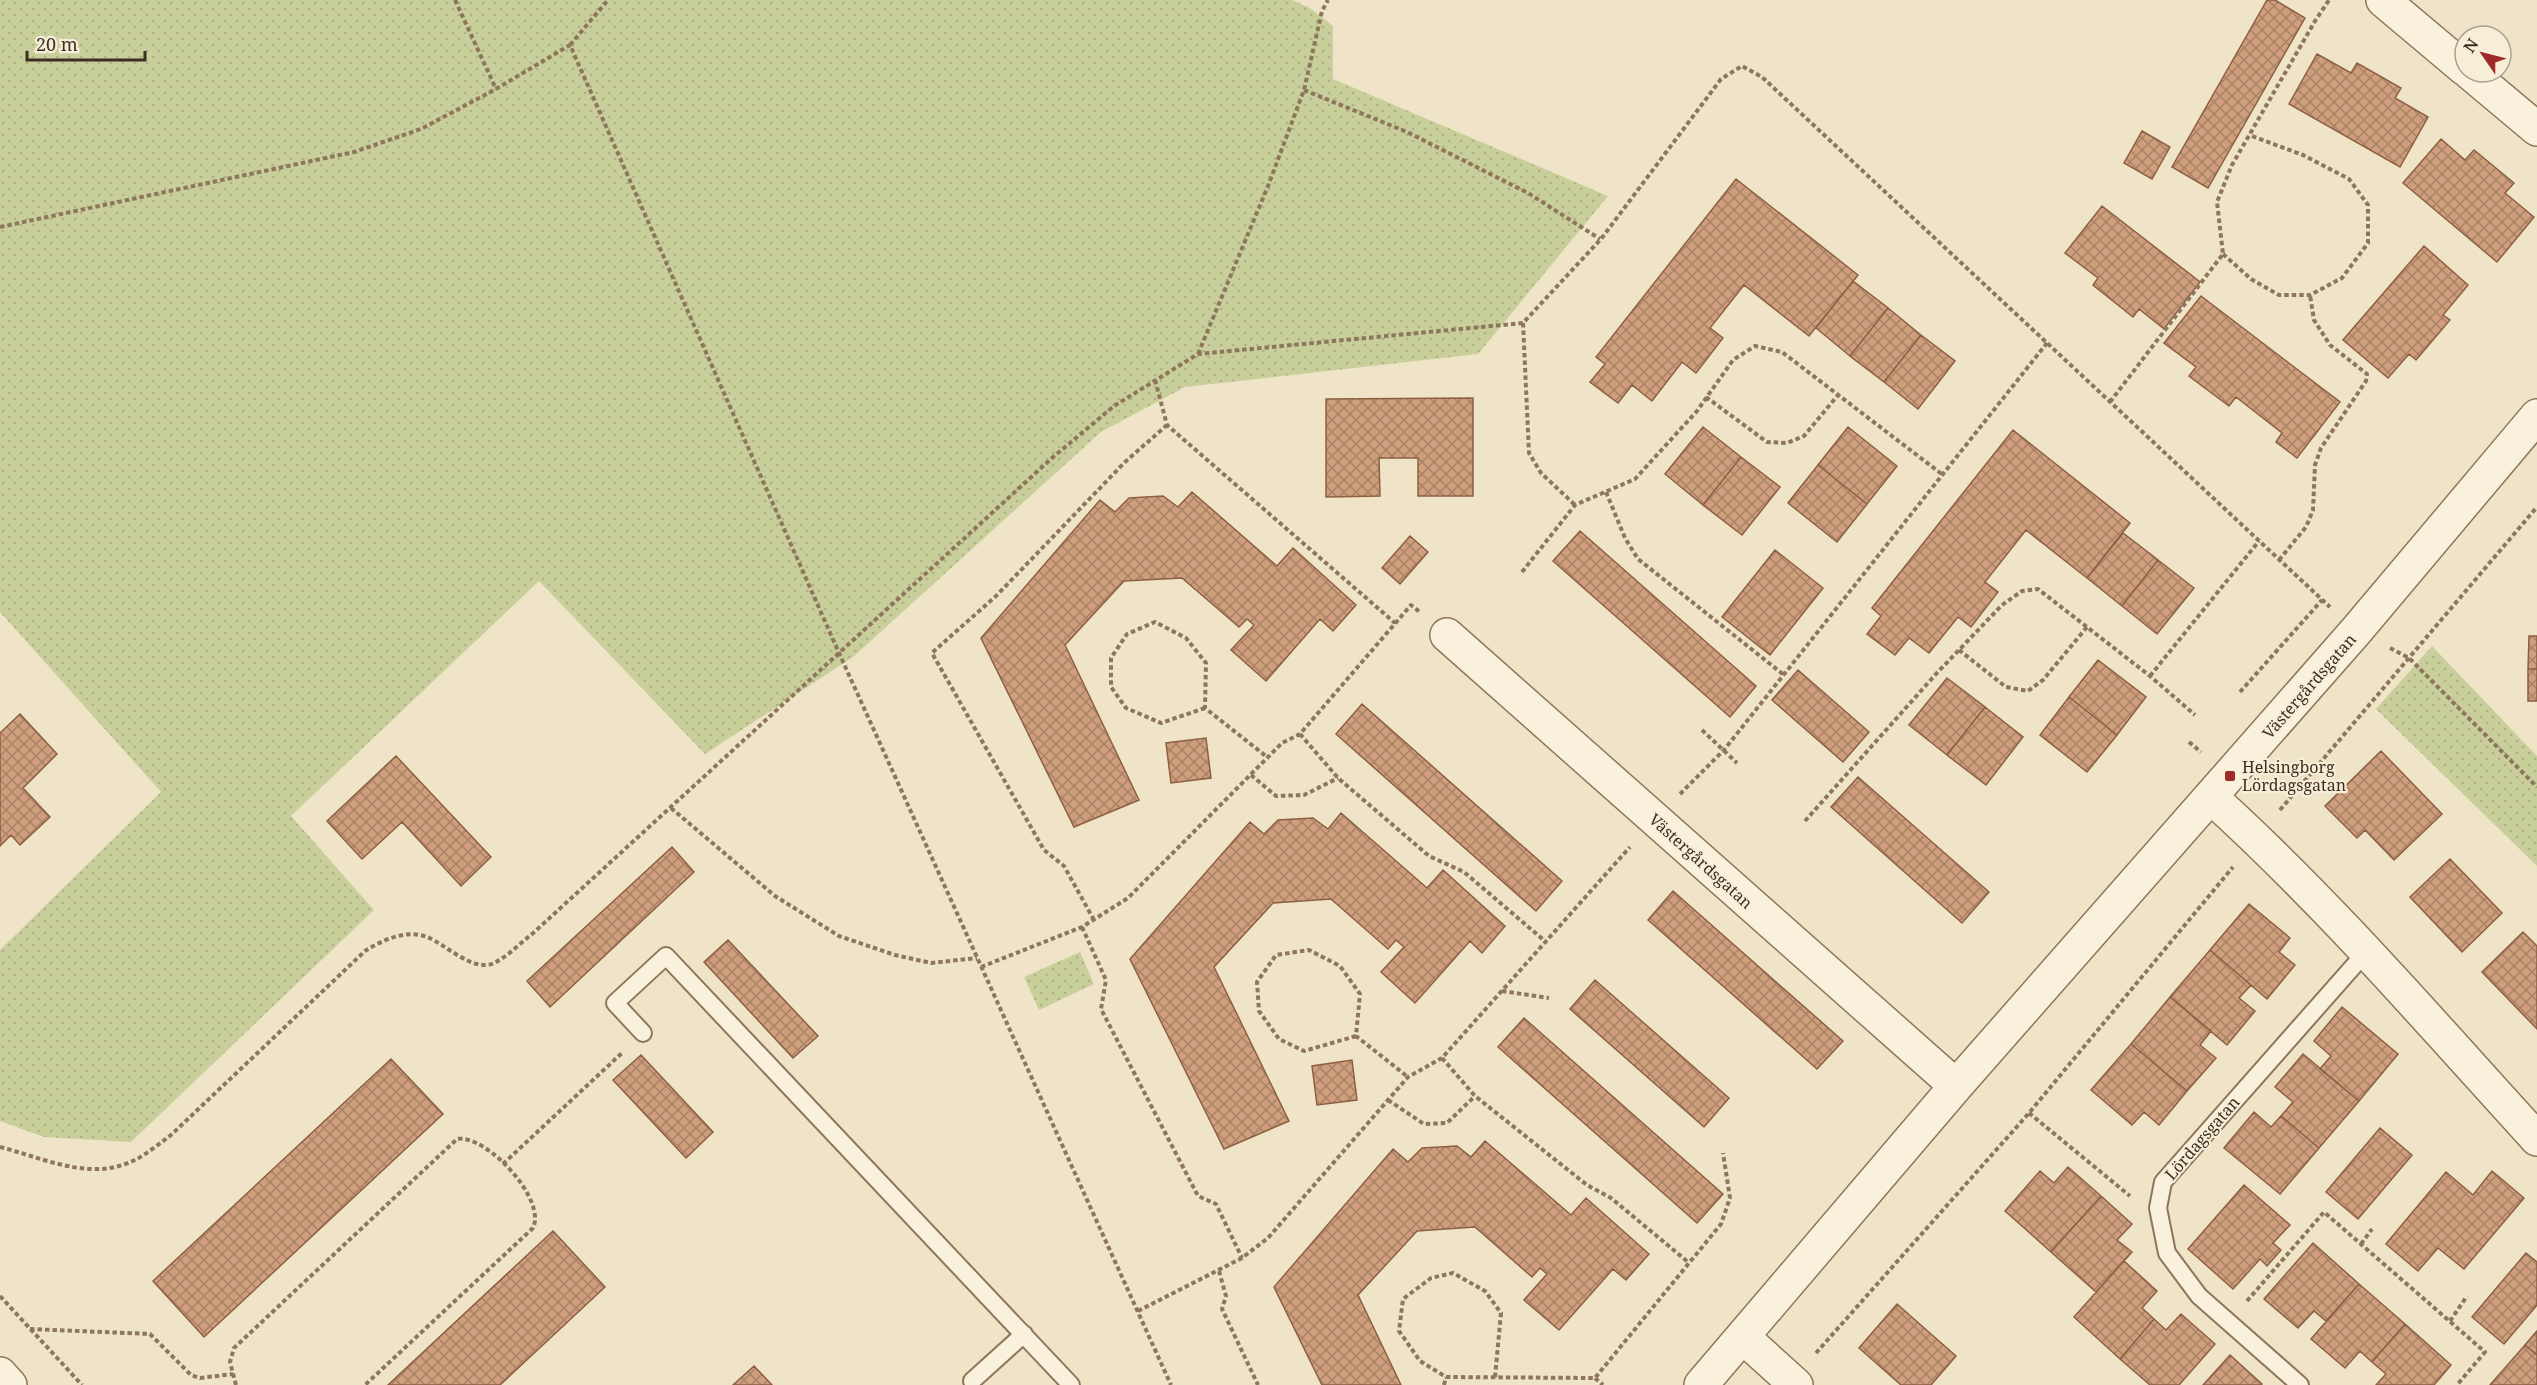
<svg xmlns="http://www.w3.org/2000/svg" width="2537" height="1385" font-family="'Noto Serif',serif">
	<defs>
		<pattern id="park-dots" width="8" height="8" patternUnits="userSpaceOnUse" patternTransform="scale(1.5)"><rect width="8" height="8" fill="#c9cf9b"/><path d="M2 2h.1M6 6h.1" fill="none" stroke="#aeb285" stroke-width="1.8" stroke-linecap="round"/></pattern>
		<pattern id="building-cross-hatch" width="8" height="8" patternUnits="userSpaceOnUse" patternTransform="scale(1.5)"><rect width="8" height="8" fill="#cf9f7d"/><path d="M0 0l8 8M0 8l8-8" fill="none" stroke="#a98266"/></pattern>
	</defs>
	<rect width="100%" height="100%" fill="#f0e4c8"/>
	<path fill="url(#park-dots)" d="M0,0H1292L1310,8L1333,26V79L1608,196L1478,354L1185,387L1101,432L853,657L705,754L539,581L291,816L374,910L131,1142L44,1137L0,1121V950L161,792L0,612Z
		M2432,646L2537,756V866L2376,709Z
		M1080,952L1094,984L1039,1010L1024,977Z"/>
	<path fill="url(#building-cross-hatch)" stroke="#8d5f41" stroke-width="1.5" d="M2267,0H2275L2305,18L2208,188L2172,167Z
		M2317,54L2351,73L2357,63L2401,88L2395,98L2428,117L2400,167L2289,104Z
		M2142,131L2170,147L2152,179L2124,163Z
		M2441,139L2465,160L2474,150L2514,183L2505,193L2534,217L2497,262L2403,183Z
		M1736,179L1858,275L1809,336L1744,285L1710,328L1723,338L1696,373L1682,362L1652,401L1632,385L1618,403L1590,382L1605,364L1596,357Z
		M2102,206L2200,282L2164,329L2139,309L2133,317L2093,285L2098,278L2065,253Z
		M2424,246L2468,285L2443,315L2450,320L2416,360L2409,354L2388,378L2343,340Z
		M1853,281L1888,308L1850,356L1816,328Z
		M2201,296L2340,402L2297,458L2276,442L2282,433L2236,397L2229,406L2189,376L2196,367L2164,343Z
		M1888,308L1921,335L1884,382L1850,356Z
		M1921,335L1955,361L1918,409L1884,382Z
		M1473,398V496H1418V458H1379L1380,496L1326,497V399Z
		M1703,427L1741,457L1703,505L1665,474Z
		M1848,427L1897,466L1867,504L1818,465Z
		M2013,430L2130,523L2087,578L2026,530L1985,582L1998,592L1971,627L1958,617L1929,653L1909,638L1895,655L1867,634L1881,616L1872,608Z
		M1741,457L1780,487L1742,535L1703,505Z
		M1818,465L1867,504L1837,542L1788,503Z
		M1192,492L1277,566L1293,548L1356,605L1333,631L1320,619L1266,681L1231,650L1254,625L1247,619L1239,627L1182,578L1124,581L1065,645L1139,800L1074,827L981,638L1100,500L1115,512L1129,498L1163,496L1178,507Z
		M1580,531L1756,686L1730,717L1553,561Z
		M2123,533L2158,560L2122,606L2087,578Z
		M1410,536L1428,552L1400,584L1382,568Z
		M1775,550L1823,588L1770,655L1722,617Z
		M2158,560L2194,588L2157,634L2122,606Z
		M2529,636H2537V669H2528Z
		M2098,660L2146,697L2117,735L2069,697Z
		M2528,669H2537V701H2528Z
		M1798,670L1869,732L1843,762L1772,700Z
		M1947,678L1985,707L1947,755L1909,725Z
		M2069,697L2117,735L2087,772L2040,735Z
		M1362,704L1562,881L1536,911L1336,734Z
		M1985,707L2023,737L1986,785L1947,755Z
		M20,714L57,754L23,788L50,817L20,845L11,835L0,846V733Z
		M1206,738L1211,778L1171,783L1166,743Z
		M2381,751L2442,814L2394,860L2365,830L2357,838L2325,806Z
		M396,756L491,857L461,886L402,822L362,859L327,821Z
		M1858,777L1989,892L1962,923L1831,807Z
		M1341,813L1427,888L1443,870L1505,926L1482,953L1470,941L1415,1003L1381,972L1404,947L1396,940L1388,949L1331,899L1273,903L1214,967L1289,1121L1224,1149L1130,959L1250,822L1264,834L1278,820L1313,818L1328,829Z
		M672,847L694,872L550,1007L527,981Z
		M2450,859L2502,913L2462,952L2410,897Z
		M1673,891L1843,1041L1817,1069L1648,920Z
		M2249,904L2290,938L2279,952L2295,965L2267,999L2210,950Z
		M2523,932L2537,946V1029L2482,972Z
		M728,940L818,1036L793,1058L704,962Z
		M2210,950L2251,985L2239,998L2255,1011L2227,1045L2170,997Z
		M1595,980L1729,1098L1704,1127L1570,1009Z
		M2170,997L2211,1031L2200,1045L2216,1058L2187,1091L2131,1044Z
		M2342,1007L2398,1054L2359,1101L2320,1069L2331,1056L2314,1041Z
		M1524,1018L1723,1194L1697,1223L1498,1047Z
		M2131,1044L2187,1091L2159,1125L2144,1112L2132,1125L2091,1090Z
		M2303,1054L2359,1101L2319,1148L2281,1116L2293,1102L2275,1087Z
		M641,1055L713,1132L686,1158L613,1080Z
		M391,1059L443,1114L204,1337L153,1281Z
		M1352,1060L1357,1100L1317,1105L1312,1066Z
		M2254,1112L2271,1127L2281,1116L2319,1148L2280,1194L2224,1148Z
		M2380,1128L2412,1155L2358,1219L2326,1192Z
		M1485,1141L1571,1215L1586,1198L1649,1254L1626,1280L1613,1269L1559,1330L1524,1300L1547,1274L1540,1268L1532,1277L1475,1227L1417,1231L1358,1295L1401,1385H1322L1274,1287L1393,1149L1408,1162L1422,1148L1457,1146L1471,1157Z
		M2068,1167L2101,1196L2051,1252L2005,1211L2040,1171L2054,1183Z
		M2492,1171L2524,1198L2464,1269L2438,1248L2418,1271L2386,1244L2446,1172L2473,1195Z
		M2244,1185L2290,1225L2273,1243L2281,1250L2267,1266L2260,1259L2233,1289L2188,1249Z
		M2101,1196L2132,1224L2117,1240L2132,1252L2096,1292L2051,1252Z
		M553,1231L605,1287L500,1385H388Z
		M2313,1243L2359,1284L2326,1321L2314,1311L2298,1328L2264,1299Z
		M2526,1253L2537,1262V1305L2504,1344L2472,1317Z
		M2124,1261L2157,1291L2142,1308L2154,1319L2120,1359L2074,1317Z
		M2359,1284L2405,1324L2372,1362L2360,1351L2345,1368L2311,1339Z
		M1897,1304L1956,1356L1931,1385H1901L1859,1348Z
		M2181,1314L2215,1344L2179,1385H2150L2120,1359L2154,1319L2166,1330Z
		M2405,1324L2451,1365L2434,1385H2376L2386,1374L2372,1362Z
		M2537,1331V1355L2525,1345Z
		M2525,1345L2537,1355V1385H2490Z
		M2230,1355L2262,1384L2261,1385H2203Z
		M754,1366L772,1385H733Z"/>
	<g fill="none" stroke-linecap="round" stroke-linejoin="round">
		<defs>
			<path id="lane" d="M643,1033L615,1003L666,956L1071,1385
				M972,1381L1024,1334
				M2300,1385L2199,1296L2167,1253L2158,1208L2163,1182L2366,952"/>
			<path id="street" d="M2383,0L2465,69
				M2469,72L2537,129
				M1447,635L1956,1086
				M2211,797C2328,903 2431,1023 2537,1139
				M1743,1337L1796,1385
				M0,1374L10,1385
				M1701,1385L1956,1086L2356,631L2537,416"/>
		</defs>
		<use href="#lane" stroke="#8d765c" stroke-width="20"/>
		<use href="#street" stroke="#8d765c" stroke-width="36"/>
		<path stroke="#8d765c" stroke-width="4" stroke-dasharray="4.5 3" stroke-linecap="butt" d="M455,0L496,89
			M570,45L608,0
			M1304,90L1407,132L1528,193L1600,239
			M0,227L354,152L421,129L496,89L570,45L839,653L1171,1385
			M2223,254L2251,279L2279,295H2310L2342,278L2368,243V205L2349,179L2303,155L2249,135
			M1523,323L1529,453L1541,473L1575,505
			M1198,354L1268,186L1304,90L1322,11L1328,0
			M1155,380L1167,425L1395,623
			M1706,397L1767,442L1787,443L1804,436L1838,395
			M2110,402L2223,254L2217,202L2232,165L2315,21L2329,0
			M1606,492L1625,538L1638,559L1784,675
			M2279,560L2306,527L2313,510L2315,465L2321,448L2366,381L2367,374L2330,345L2314,320L2310,295
			M1522,572L1575,505L1635,479L1697,411L1733,360L1755,346L1782,352L1943,475
			M2390,648L2409,658L2537,787
			M1959,650L2006,687L2028,691L2043,680L2087,627
			M2150,676L2259,541
			M2240,692L2322,600
			M1205,708L1161,723L1126,708L1111,687V658L1127,634L1155,622L1186,638L1206,663L1205,708L1267,757
			M1702,730L1737,763
			M1300,734L1338,778L1429,856L1464,872L1546,942
			M2189,742L2201,752
			M1251,775L1276,796L1304,795L1338,778
			M1680,794L1724,750L2047,343
			M671,808L775,896L839,936L895,955L931,963L977,958
			M2280,810L2537,507
			M1805,821L1936,674L2002,605L2022,591L2038,589L2150,676L2195,715
			M1094,920L1064,866L1044,850L932,653L997,595L1125,462L1167,425
			M1082,927L1106,980L1101,1009L1198,1196L1216,1204L1242,1258
			M981,967L1082,927L1128,898L1282,743L1300,734L1411,605L1421,613
			M1502,991L1549,998
			M1356,1036L1304,1051L1279,1039L1259,1011L1257,982L1276,955L1309,950L1340,966L1360,994L1356,1036L1408,1077
			M1442,1058L1475,1096L1587,1185L1611,1198L1688,1262
			M1388,1100L1424,1124L1447,1123L1475,1096
			M2029,1113L2130,1196
			M0,1147C36,1156 81,1177 119,1166C139,1161 155,1147 171,1135L365,951C382,940 407,929 427,937C445,944 474,973 494,963C507,957 519,944 531,935L1052,458L1114,406L1198,354L1523,323L1601,239L1721,79L1742,66L1762,77L2330,607
			M503,1164L623,1052
			M2361,1244L2372,1229
			M1219,1271L1226,1296L1222,1309L1258,1385
			M0,1296L82,1385
			M2247,1301L2324,1212L2485,1352L2457,1385
			M1138,1311L1242,1258L1268,1238L1408,1077L1442,1058L1630,847
			M2450,1321L2467,1296
			M30,1329L150,1334L191,1375L200,1378L233,1374
			M1816,1353L2029,1113L2233,867
			M1495,1377L1501,1313L1485,1291L1453,1273L1431,1278L1403,1299L1399,1331L1420,1361L1446,1377L1595,1378L1721,1224L1730,1198L1723,1153
			M1595,1378L1603,1385
			M236,1385L230,1362L234,1348L457,1139C486,1134 547,1199 533,1228L365,1385
			M1444,1385L1446,1377"/>
		<use href="#lane" stroke="#faf1dc" stroke-width="16"/>
		<use href="#street" stroke="#faf1dc" stroke-width="33"/>
	</g>
	<rect fill="#9e2a2b" stroke="#f7eed8" stroke-width="2" x="2224" y="770" width="12" height="12" rx="3"/>
	<g text-anchor="middle" stroke-width="4.5" stroke-linejoin="round" paint-order="stroke">
		<g font-size="16" fill="#3d2e20" stroke="#f7eed8">
			<text transform="translate(2309 686) rotate(-49)" y="6">Västergårdsgatan</text>
			<text transform="translate(1701 861) rotate(42)" y="6">Västergårdsgatan</text>
			<text transform="translate(2202 1138) rotate(-49)" y="6">Lördagsgatan</text>
		</g>
		<g font-size="16" fill="#3d2e20" stroke="#f7eed8" text-anchor="start">
			<text x="2242" y="773">Helsingborg<tspan x="2242" dy="18">Lördagsgatan</tspan></text>
		</g>
	</g>
	<g transform="translate(2483 54) rotate(305)"><circle r="28" fill="#f7eed8" stroke="#ada18e" stroke-width="1.5"/>
	<path d="M0-4.5L10 22L0 15L-10 22Z" fill="#9e2a2b"/>
	<text y="-9" font-size="16" font-weight="bold" text-anchor="middle" fill="#3d2e20">N</text>
	</g>
	<path d="M27 51v9h118v-9" fill="none" stroke="#3d2e20" stroke-width="3"/>
	<text x="36" y="51" font-size="18" fill="#3d2e20" stroke="#f7eed8" stroke-width="4.5" paint-order="stroke">20 m</text>
</svg>
